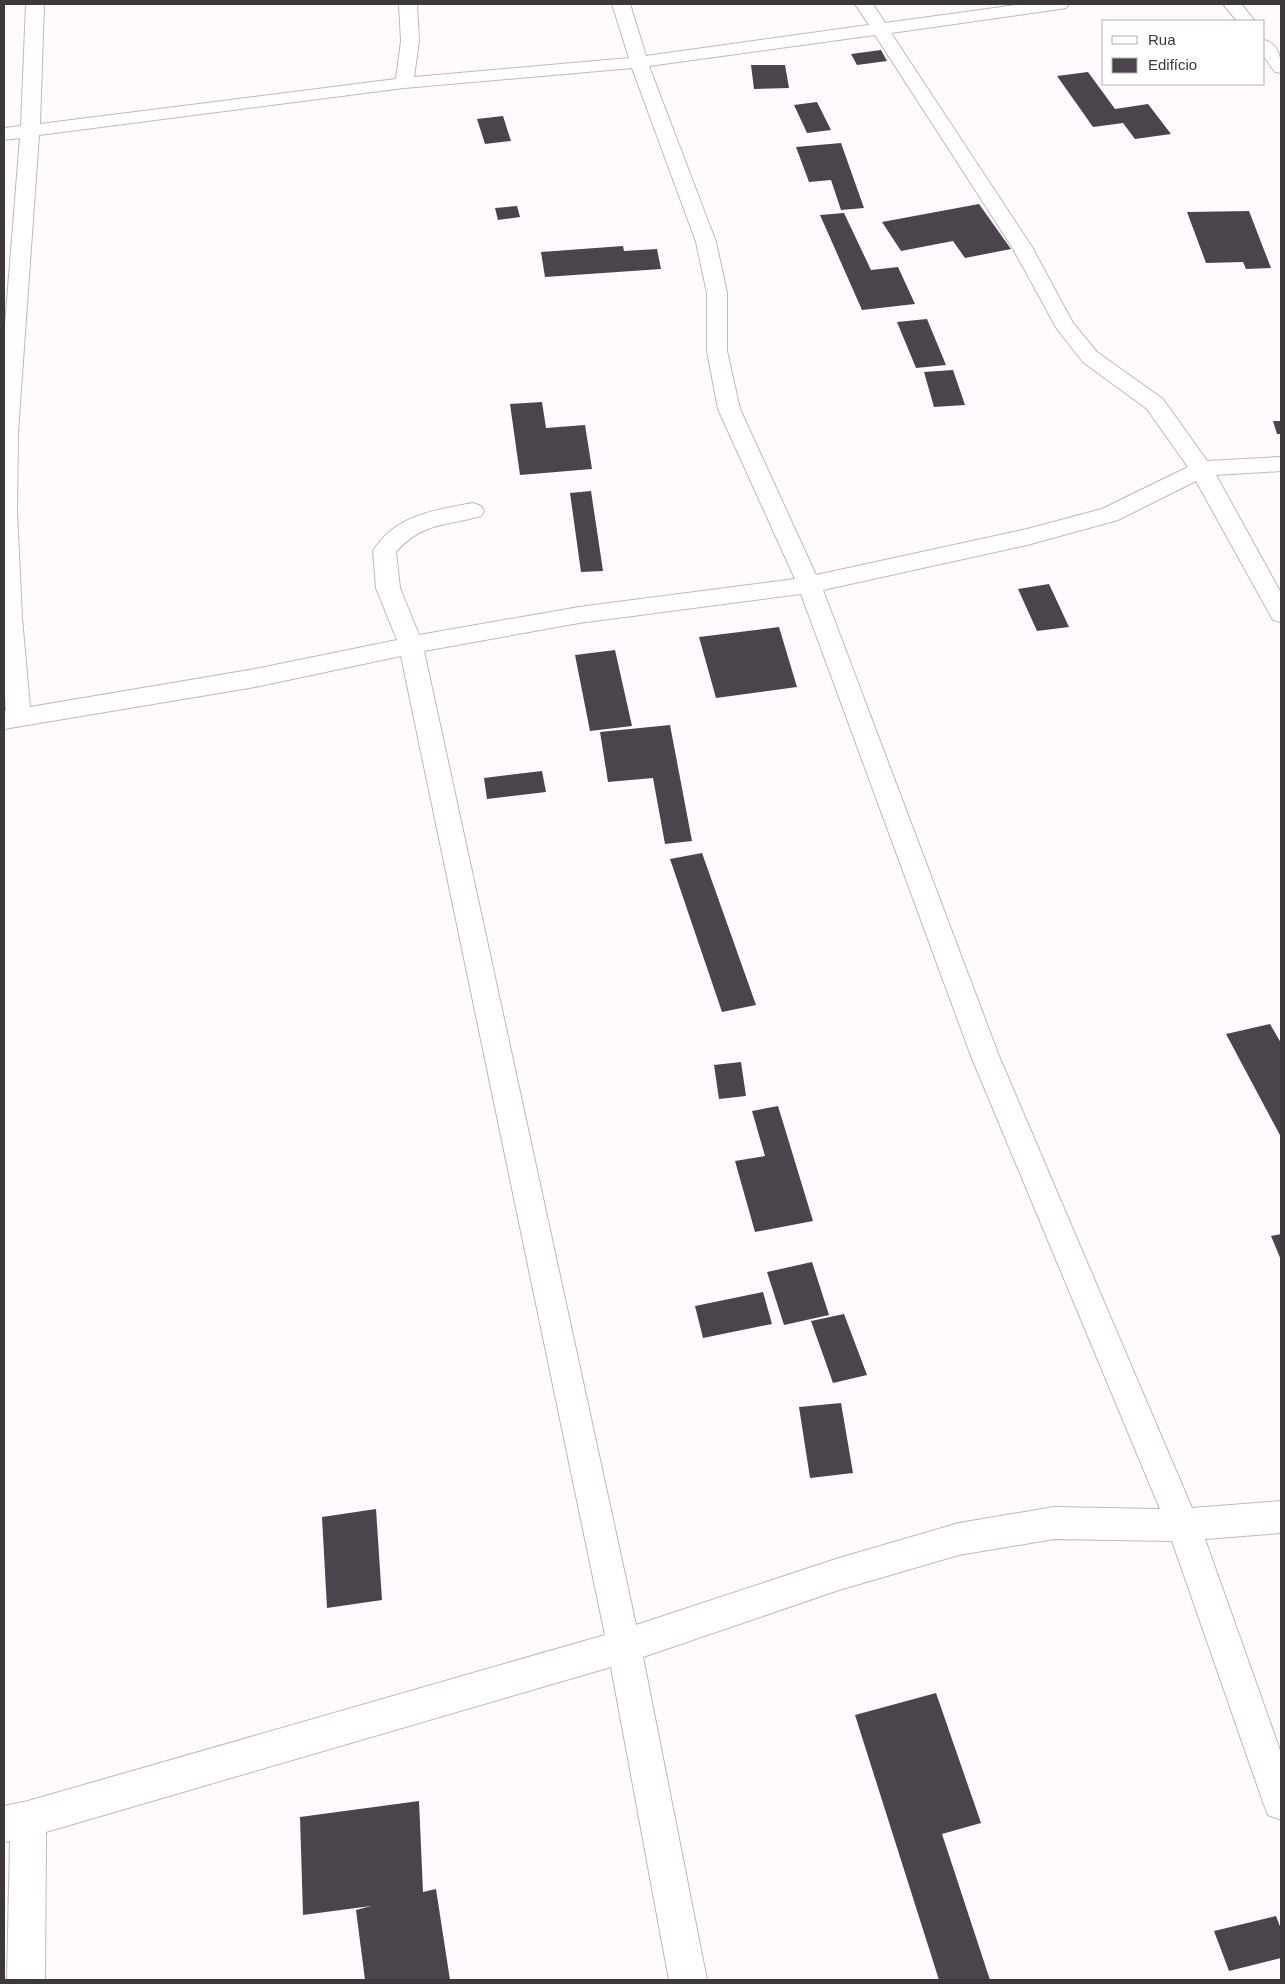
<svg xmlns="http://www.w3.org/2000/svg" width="1285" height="1984" font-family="Helvetica,sans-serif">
	<rect width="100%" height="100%" fill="#fefafe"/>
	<path fill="#4c444d" d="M881,50L887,61L857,65L851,54Z
		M751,65H785L789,88L754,89Z
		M1088,72L1115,109L1148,104L1171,134L1135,139L1123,123L1093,127L1057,76Z
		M817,102L831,130L807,133L794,105Z
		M503,116L511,141L485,144L477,119Z
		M841,143L864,208L841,210L831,180L809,182L796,147Z
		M979,204L1011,249L965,258L953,241L901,251L882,222Z
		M517,206L520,217L498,220L495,208Z
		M1249,211L1271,268L1246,269L1243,262L1206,263L1187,212Z
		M844,213L871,270L898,267L915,304L862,310L820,215Z
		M623,246L624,251L657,249L661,269L545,277L541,252Z
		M927,319L946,365L916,368L897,322Z
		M953,370L965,405L934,407L924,372Z
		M542,402L546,428L585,425L592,469L520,475L510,404Z
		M1273,421H1281V434H1277Z
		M591,491L603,571L581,572L570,493Z
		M1049,584L1069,627L1037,631L1018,589Z
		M779,627L797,687L716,698L699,637Z
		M615,650L632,726L590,731L575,655Z
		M670,725L692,841L665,844L653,778L608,782L600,732Z
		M542,771L546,792L487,799L484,778Z
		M702,853L756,1005L722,1012L670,859Z
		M1270,1024L1281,1043V1137L1226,1034Z
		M741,1062L746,1096L719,1099L714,1065Z
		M778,1106L813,1221L755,1232L735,1161L765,1156L752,1111Z
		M1281,1234V1260L1271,1236Z
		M812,1262L829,1315L784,1325L767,1272Z
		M763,1292L772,1324L703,1338L695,1306Z
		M844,1314L867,1375L833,1383L811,1321Z
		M841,1403L853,1473L810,1478L799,1407Z
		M376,1509L382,1600L327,1608L322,1517Z
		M936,1693L981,1823L942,1834L990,1980H939L855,1715Z
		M419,1801L423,1892L436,1889L450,1980H365L356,1910L371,1906L303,1915L300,1817Z
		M1276,1916L1281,1929V1958L1229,1971L1214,1931Z"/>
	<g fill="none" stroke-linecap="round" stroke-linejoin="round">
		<defs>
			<path id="minor" d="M26,4H44L40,124L396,79L401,41L399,4H417L419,41L414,77L629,58L612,4H630L646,56L869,25L855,4H873L885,23L1024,4H1069L1066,8L1060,9L891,33L1032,247L1073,323L1097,352L1163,399L1207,461L1281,457V471L1216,475L1281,593V622L1273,620L1196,481L1118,520L1027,545L823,590L999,1056L1192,1508L1281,1501V1533L1205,1539L1281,1753V1820L1268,1815L1263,1802L1172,1541L1054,1539L959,1555L839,1590L643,1657L707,1980H669L611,1667L46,1832L45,1980H7L10,1841L4,1842V1806L28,1801L605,1635L401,656L255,687L4,729V711H6L4,683V338L20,138L4,140V128L21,126ZM875,35L1012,247L1057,329L1083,362L1147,409L1188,467L1102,509L1027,529L816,575L740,409L727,351V293L716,242L649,66ZM632,68L696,242L707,293V351L718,409L795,579L579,607L419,635L400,588L396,552C422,522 446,526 481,516L484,511L481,506L473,503C435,510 395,515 373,551L376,588L397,640L255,669L30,707L22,618L17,512L18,432L39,135L404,88ZM801,594L971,1056L1160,1509L1054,1507L959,1523L839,1558L636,1625L424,651L579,623Z
				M1223,4H1241L1255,21H1237Z
				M1264,40C1280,44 1281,59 1281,73L1275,72L1264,57Z"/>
		</defs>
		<use href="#minor" stroke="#c0b7c1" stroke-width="2"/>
		<use href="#minor" fill="#fff" fill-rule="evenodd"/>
	</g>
	<rect width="1285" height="1984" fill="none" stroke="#3c383c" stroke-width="10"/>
	<rect x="1102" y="20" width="162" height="65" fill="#ffffff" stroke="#b1afb1"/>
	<rect x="1112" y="36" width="25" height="8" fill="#ffffff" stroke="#b1afb1"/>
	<text x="1148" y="45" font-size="15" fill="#3c383c">Rua</text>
	<rect x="1112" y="58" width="25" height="15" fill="#4c444d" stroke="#b1afb1"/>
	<text x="1148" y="70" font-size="15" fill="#3c383c">Edifício</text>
</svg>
